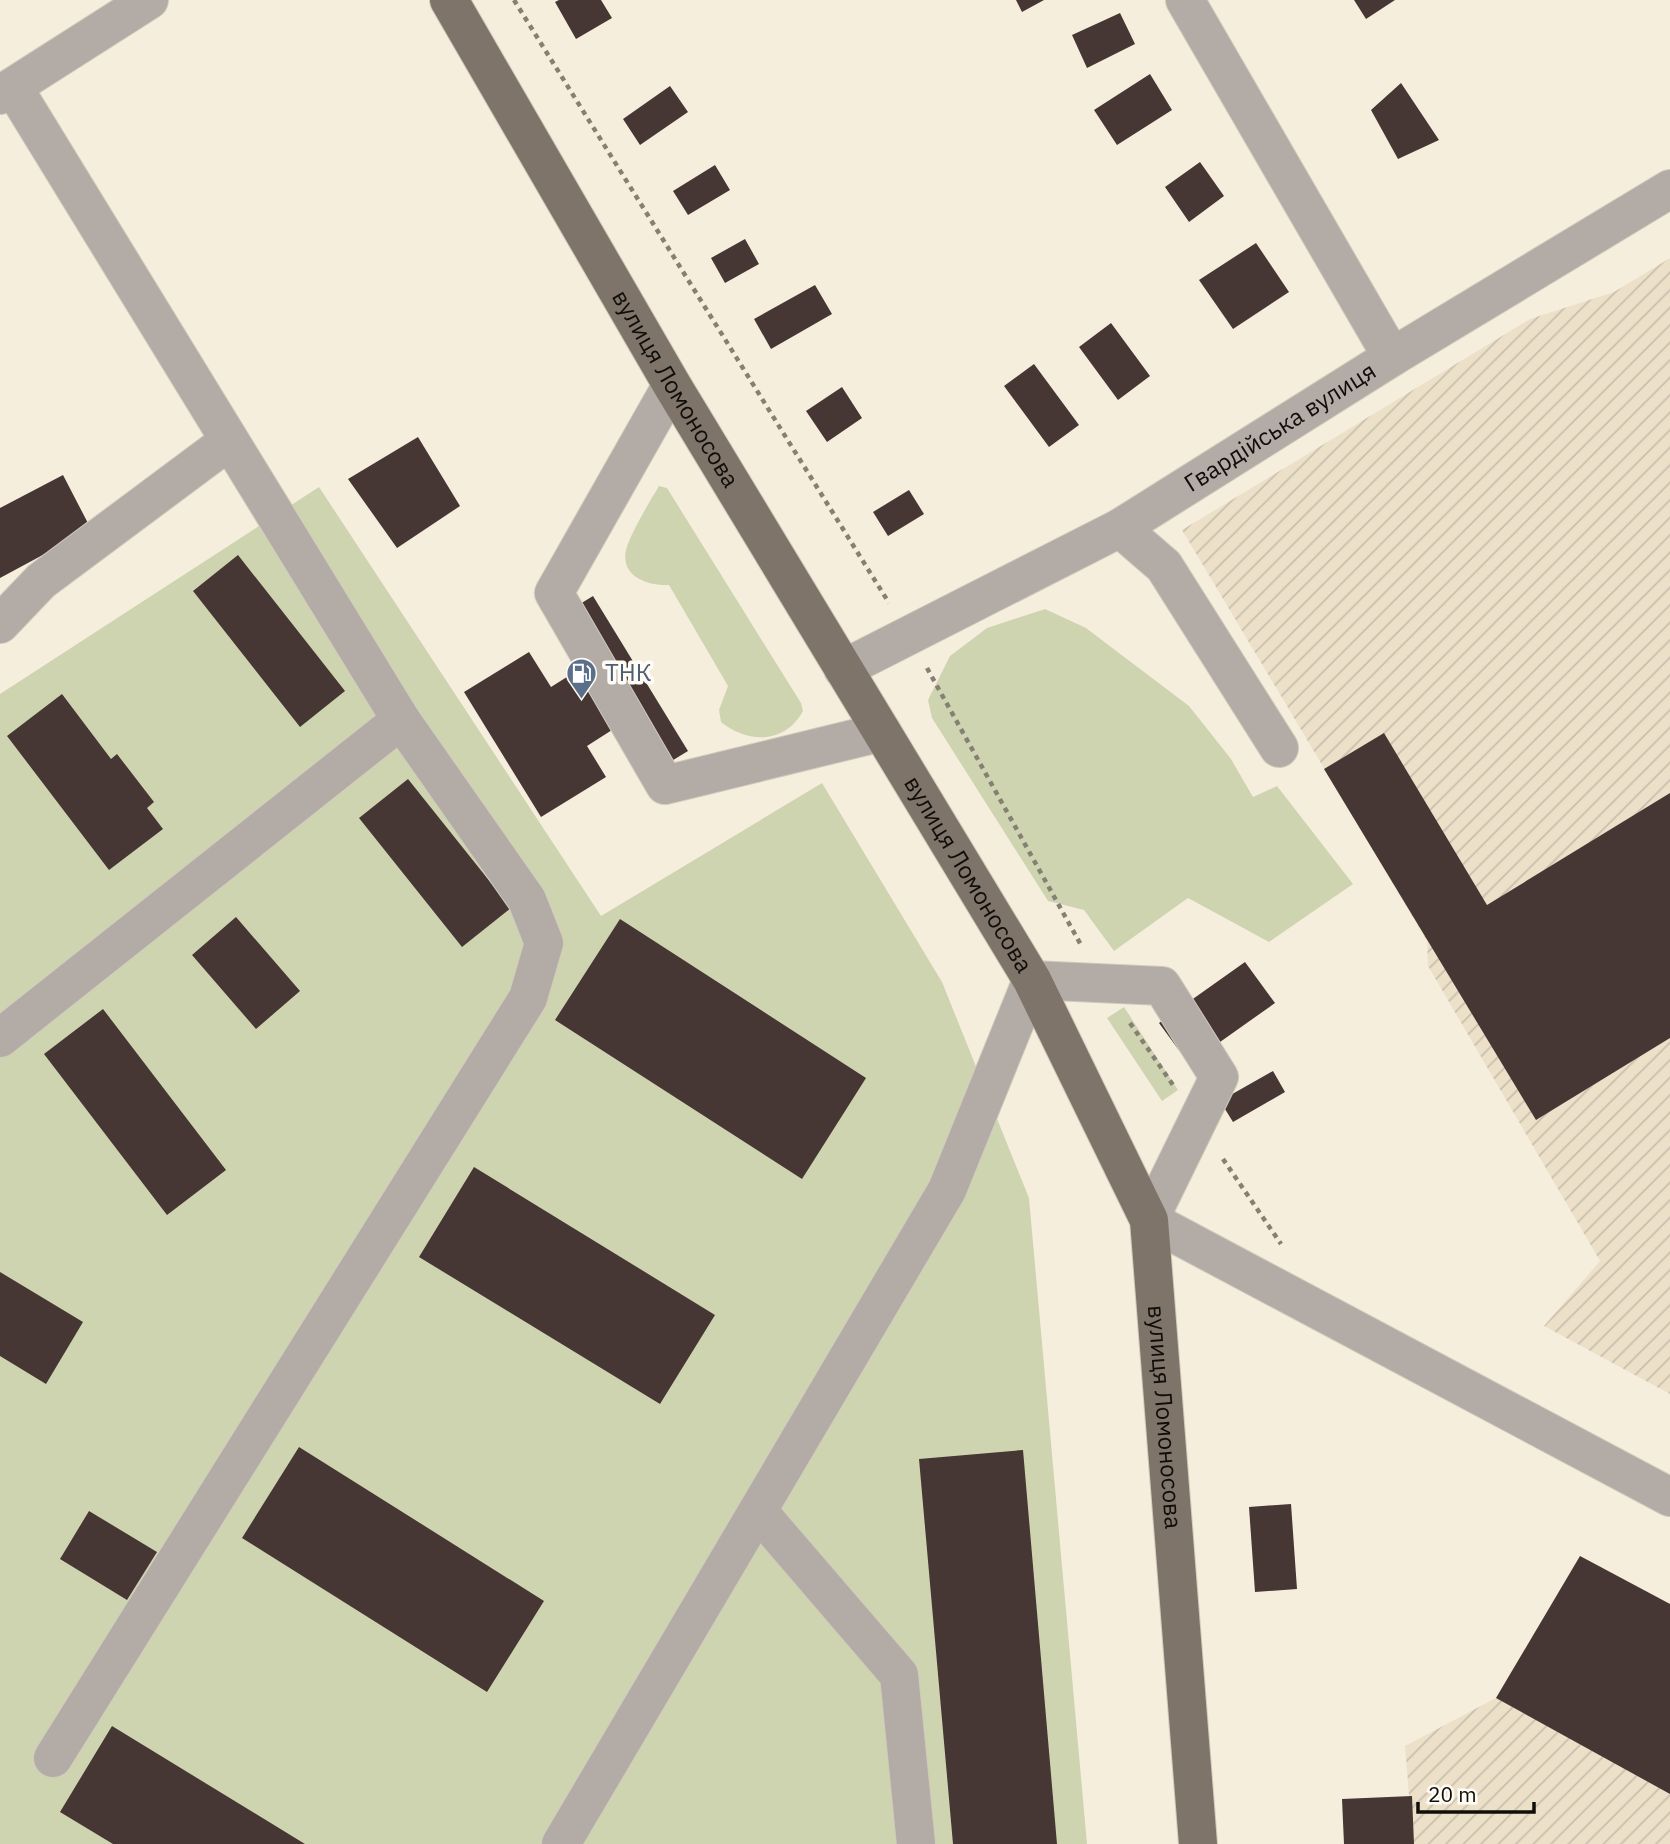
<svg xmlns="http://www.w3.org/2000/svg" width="1670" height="1844" font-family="'IBM Plex Sans',sans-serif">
	<defs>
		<pattern id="industrial-furrows" width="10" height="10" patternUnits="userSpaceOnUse" patternTransform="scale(1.75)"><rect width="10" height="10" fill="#ece0c9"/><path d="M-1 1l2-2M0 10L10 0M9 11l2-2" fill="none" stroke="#c9bfab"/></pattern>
	</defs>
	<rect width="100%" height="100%" fill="#f6eedd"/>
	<path fill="url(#industrial-furrows)" d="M1670,258V1394L1544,1326L1600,1261L1428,966L1427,941L1182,530L1530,319L1614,292Z
		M1580,1556L1670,1604V1844H1413L1405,1746L1496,1698Z"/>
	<path fill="#cfd4b0" d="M659,486L667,488L672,496L801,703L803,711C785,744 748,744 721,722L719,710L728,686L669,585C649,586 620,577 626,550C630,534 650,501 659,486Z
		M319,487L601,916L822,783L942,982L1029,1198L1087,1844H0V694Z
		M1045,609L1086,628L1189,706L1231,759L1253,797L1277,786L1353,884L1269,942L1188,898L1114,951L1084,910L1048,901L932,718L928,700L950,656L987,628Z
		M1124,1007L1178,1090L1162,1101L1107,1018Z"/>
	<path fill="#463634" d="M559,0H601L612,18L576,39L555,2Z
		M1016,0H1044L1022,12Z
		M1354,0H1395L1366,19Z
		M1120,13L1135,44L1087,68L1072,35Z
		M1150,74L1172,110L1117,145L1094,110Z
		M1401,83L1439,140L1398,159L1371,110Z
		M670,86L688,112L640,145L623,119Z
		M1200,162L1224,196L1189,222L1165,187Z
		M715,165L730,190L688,215L673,191Z
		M745,239L759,264L725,283L711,258Z
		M1256,243L1289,292L1233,329L1199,280Z
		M815,285L832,314L771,349L754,319Z
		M1111,323L1150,376L1118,400L1079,347Z
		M1034,364L1079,425L1049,447L1004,386Z
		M842,387L862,418L827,442L806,411Z
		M418,437L460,506L397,548L348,479Z
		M63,475L91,529L0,578V508Z
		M909,490L924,514L888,536L873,512Z
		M238,555L345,691L300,727L193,591Z
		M593,596L688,751L642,779L612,730L587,746L606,777L541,817L464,692L529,652L551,687L578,670L549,623Z
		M62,694L111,759L117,754L154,802L147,808L163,829L109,870L7,736Z
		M1384,733L1487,905L1670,793V1038L1536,1120L1324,769Z
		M408,779L511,908L462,947L359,818Z
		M236,917L300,991L256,1029L192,955Z
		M620,919L866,1078L802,1179L555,1020Z
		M1245,962L1275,1003L1189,1064L1159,1023Z
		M103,1009L226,1170L167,1215L44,1054Z
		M1273,1071L1285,1092L1233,1122L1220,1101Z
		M474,1167L715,1315L660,1404L419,1257Z
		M0,1272L83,1322L46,1384L0,1356Z
		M299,1447L544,1601L487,1692L242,1538Z
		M1023,1450L1057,1844H953L919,1459Z
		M1291,1504L1297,1589L1255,1592L1249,1507Z
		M89,1511L157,1552L127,1600L60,1559Z
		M1580,1556L1670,1604V1794L1496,1698Z
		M112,1726L305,1844H113L60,1812Z
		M1412,1796L1414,1844H1344L1342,1799Z"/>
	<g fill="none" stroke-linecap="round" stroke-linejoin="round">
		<defs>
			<g id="minor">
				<path d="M13,87L401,720L527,900L544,943L528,998L53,1758"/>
				<path d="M0,95L149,0"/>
				<path d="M1392,357L1670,189"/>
				<path d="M672,385L554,593L665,785L882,732"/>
				<path d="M1120,528L1164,566L1279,748"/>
				<path d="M0,624L41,581L229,441"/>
				<path id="s1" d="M843,669L1120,528L1392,357L1185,0"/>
				<path d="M0,1038L401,720"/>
				<path d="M758,1511L899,1675L916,1844"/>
				<path d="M561,1844L947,1190L1032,980L1162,986L1219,1077L1149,1220L1670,1497"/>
			</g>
			<g id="major">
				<path id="s2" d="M449,0L672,385L1032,980L1149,1220L1198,1844"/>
			</g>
		</defs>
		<use href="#minor" stroke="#d1cabb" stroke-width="40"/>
		<use href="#major" stroke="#d1cabb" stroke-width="40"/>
		<path stroke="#857f74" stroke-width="4.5" stroke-dasharray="5 5" stroke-linecap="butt" d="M514,0L889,603
			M927,668L1081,945
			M1130,1023L1173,1085
			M1223,1159L1281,1244"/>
		<use href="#minor" stroke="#b2aba6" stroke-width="38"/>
		<use href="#major" stroke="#7f746a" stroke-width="38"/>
	</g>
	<defs>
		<symbol id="fuel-pin" viewBox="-11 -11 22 30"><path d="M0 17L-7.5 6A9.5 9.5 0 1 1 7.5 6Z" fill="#5c6f8a" stroke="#fffbf5"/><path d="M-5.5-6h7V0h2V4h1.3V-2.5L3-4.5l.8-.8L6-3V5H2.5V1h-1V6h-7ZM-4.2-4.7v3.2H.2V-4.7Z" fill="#fff"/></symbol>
	</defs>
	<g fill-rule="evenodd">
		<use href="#fuel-pin" x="564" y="656" width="35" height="47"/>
	</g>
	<g text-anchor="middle" stroke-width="7" stroke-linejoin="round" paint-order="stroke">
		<g font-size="24" fill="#110e09" stroke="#fffbf5">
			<text dy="8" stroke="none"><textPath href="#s2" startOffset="450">вулиця Ломоносова</textPath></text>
			<text dy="8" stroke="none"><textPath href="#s1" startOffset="500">Гвардійська вулиця</textPath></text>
			<text dy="8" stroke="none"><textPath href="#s2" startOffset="1017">вулиця Ломоносова</textPath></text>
			<text dy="8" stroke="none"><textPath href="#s2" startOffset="1605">вулиця Ломоносова</textPath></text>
		</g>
		<g font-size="24" fill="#4e5e75" stroke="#fffbf5" text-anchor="start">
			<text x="605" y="681">ТНК</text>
		</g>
	</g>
	<path d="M1418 1802v10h116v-10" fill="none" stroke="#110e09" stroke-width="3.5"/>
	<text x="1428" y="1802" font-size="21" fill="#110e09" stroke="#fffbf5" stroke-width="5" paint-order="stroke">20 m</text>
</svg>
